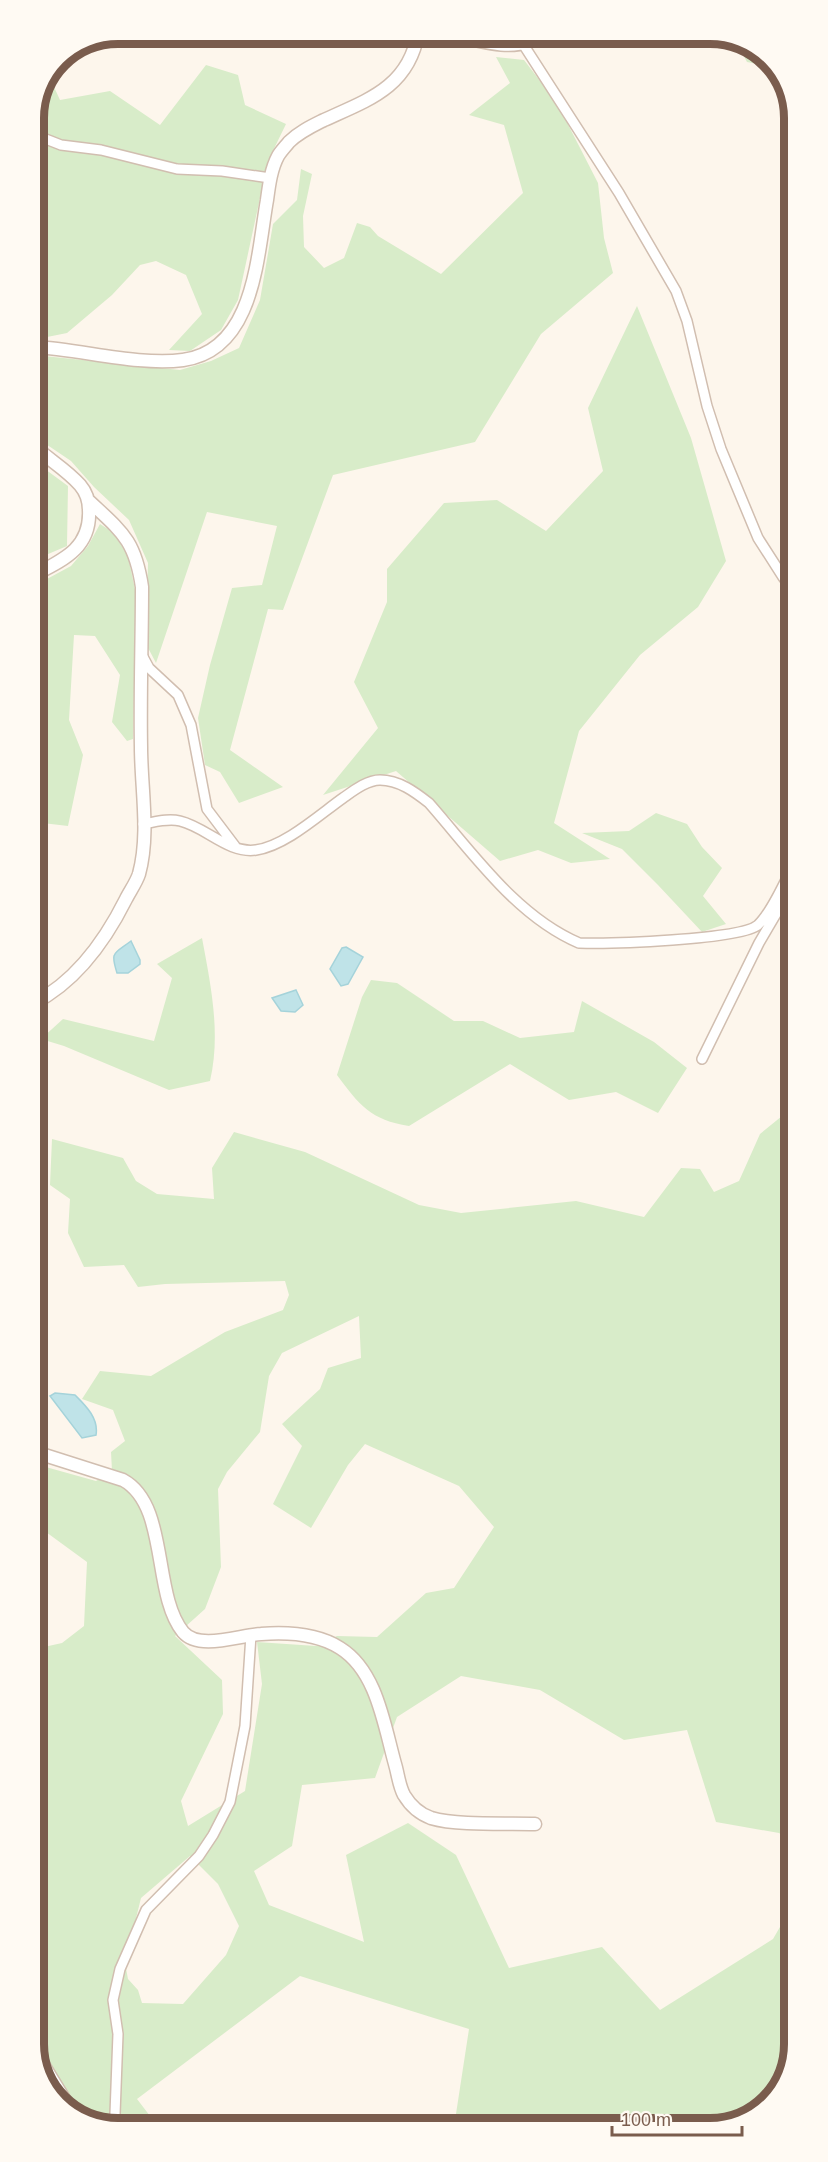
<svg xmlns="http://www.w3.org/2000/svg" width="828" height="2162" font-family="Helvetica,sans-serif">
	<rect width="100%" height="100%" fill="#fdf6ec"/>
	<path fill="#d8ecc9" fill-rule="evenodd" d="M743,44L766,54L770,60L768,66L747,62L740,49Z
		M496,57L524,60L557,103L598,183L604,238L613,273L541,334L475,442L333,475L283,610L268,609L230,750L283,787L239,803L220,772L205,765L198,718L210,665L232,588L262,585L277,526L207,512L156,663L146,644L148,563L129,520L94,487L71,461L34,436V355L180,370L211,361L239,348L260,300L273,224L297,200L301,169L312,174L303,216L304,247L324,268L344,258L357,223L370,227L378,236L441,274L523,193L504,125L469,115L510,83Z
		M206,65L238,75L245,105L286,124L268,161L238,300L221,330L190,351L169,350L202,314L186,275L156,261L140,265L112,295L67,333L47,337H33V112L49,76L60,100L110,91L160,125Z
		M637,306L691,438L726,561L698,607L640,655L579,731L554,823L610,859L571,863L538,850L500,861L396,771L323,795L378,728L354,682L387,602V569L444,503L497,500L546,531L603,471L588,408Z
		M34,461L68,486L67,546L34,560Z
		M100,524L114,533L128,556L136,594L133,739L127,741L112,722L120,675L95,636L74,635L69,720L83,755L68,826L34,822V586L71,566L88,546Z
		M656,813L687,824L702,847L722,868L703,896L726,924L702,932L658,885L622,849L582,833L629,831Z
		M202,938C211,986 221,1034 210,1081L169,1090L64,1046L41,1039L63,1019L154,1041L172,978L157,964Z
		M371,980L397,983L454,1021H483L520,1038L574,1032L582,1001L654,1042L687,1068L658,1113L616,1092L569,1100L510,1064L409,1126C371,1120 359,1105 337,1075L362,997Z
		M787,1112H794L795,1843L779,1833L716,1822L687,1730L624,1740L540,1690L461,1676L397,1717L375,1778L302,1785L292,1846L254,1871L269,1905L364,1942L346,1855L408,1823L456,1855L509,1968L602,1947L660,2010L773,1939L795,1901V2045L778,2096L733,2126L454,2127L469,2029L300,1976L137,2099L160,2129H112L62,2108L36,2067L35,1649L62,1643L84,1626L87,1562L35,1524V1464L96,1481L112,1471L111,1452L125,1441L113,1410L82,1399L100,1371L151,1376L225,1332L283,1310L289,1295L285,1281L165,1284L138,1287L124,1265L84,1267L68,1233L70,1199L50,1185L52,1139L123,1158L136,1181L157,1194L214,1199L212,1168L234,1132L305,1152L419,1205L461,1213L576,1201L644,1217L681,1168L700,1169L714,1192L739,1181L760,1134ZM359,1316L361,1358L328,1368L320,1389L282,1424L302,1446L273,1504L311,1528L348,1465L365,1444L459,1486L494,1527L454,1588L426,1593L377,1637L337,1636L316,1646L257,1642L262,1684L245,1791L188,1826L181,1801L223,1714L222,1680L175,1636L205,1609L221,1567L218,1489L227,1472L260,1432L269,1376L282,1353ZM190,1856L218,1884L239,1926L226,1955L183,2004L142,2003L138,1990L128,1979L125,1963L141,1898Z"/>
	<path fill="#bfe3e8" stroke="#a5d3da" stroke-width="1.5" d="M131,941L140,960V964L128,973H117C110,951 114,954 131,941Z
		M346,947L363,957L348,984L341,986L330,969L342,948Z
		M296,990L303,1005L295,1012L281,1011L272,998Z
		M55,1393L75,1395C85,1405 99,1418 96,1435L82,1438L50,1396Z"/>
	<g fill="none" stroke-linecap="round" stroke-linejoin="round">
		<defs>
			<path id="minor" d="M441,33C473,40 518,59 546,33
				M523,44L619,193L676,291L687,321L707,406L721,449L758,538L783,577L793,590
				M33,134L61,145L101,150L177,169L222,171L270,178
				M142,655L149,668L178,695L191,725L207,809L235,846
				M143,824C155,822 168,818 180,821C206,827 228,854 256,850C285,846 319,815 343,798C353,791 367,780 380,780C399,780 415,792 429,803C473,853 516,916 579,943C607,944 740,940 758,925C771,913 785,882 793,865
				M702,1059L759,943L793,885
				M118,2129L115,2114L118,2034L113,2000L120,1969L146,1910L199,1856L213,1835L230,1802L245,1726L251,1635"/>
			<path id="tertiary" d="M34,347C80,349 138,366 183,360C255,350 257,256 267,200C269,185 271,169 278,156C281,151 286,146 289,142C299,132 312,126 324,120C368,100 409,87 418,33
				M34,446C48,459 67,470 80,485C86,492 89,501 89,510C91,548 63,560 34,575
				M34,1003C77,981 105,941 126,899C130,891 136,883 139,874C150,834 141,788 141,747C140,693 142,640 142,587C135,540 122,532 89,501
				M35,1452L123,1480C169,1505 152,1594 183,1632C199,1651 240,1635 261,1634C287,1632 318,1634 340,1648C377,1671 384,1725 395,1764C398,1774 399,1786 404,1795C410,1805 420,1814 431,1818C458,1826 506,1823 535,1824
				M36,2053L72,2112"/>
		</defs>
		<use href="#minor" stroke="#d1beb0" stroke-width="12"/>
		<use href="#tertiary" stroke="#d1beb0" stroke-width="15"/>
		<use href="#minor" stroke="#fff" stroke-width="9"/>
		<use href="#tertiary" stroke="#fff" stroke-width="12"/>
	</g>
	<path d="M0 0H828V2162H0ZM118 44H710A74 74 0 0 1 784 118V2044A74 74 0 0 1 710 2118H118A74 74 0 0 1 44 2044V118A74 74 0 0 1 118 44Z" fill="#fffaf3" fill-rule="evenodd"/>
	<path fill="none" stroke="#7a5c4d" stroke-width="8" d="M118 44H710A74 74 0 0 1 784 118V2044A74 74 0 0 1 710 2118H118A74 74 0 0 1 44 2044V118A74 74 0 0 1 118 44Z"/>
	<path d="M612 2126v9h130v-9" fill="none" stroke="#7a5c4d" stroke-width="3"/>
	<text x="621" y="2126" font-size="18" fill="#7a5c4d" stroke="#fffaf3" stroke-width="4.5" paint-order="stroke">100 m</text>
</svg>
